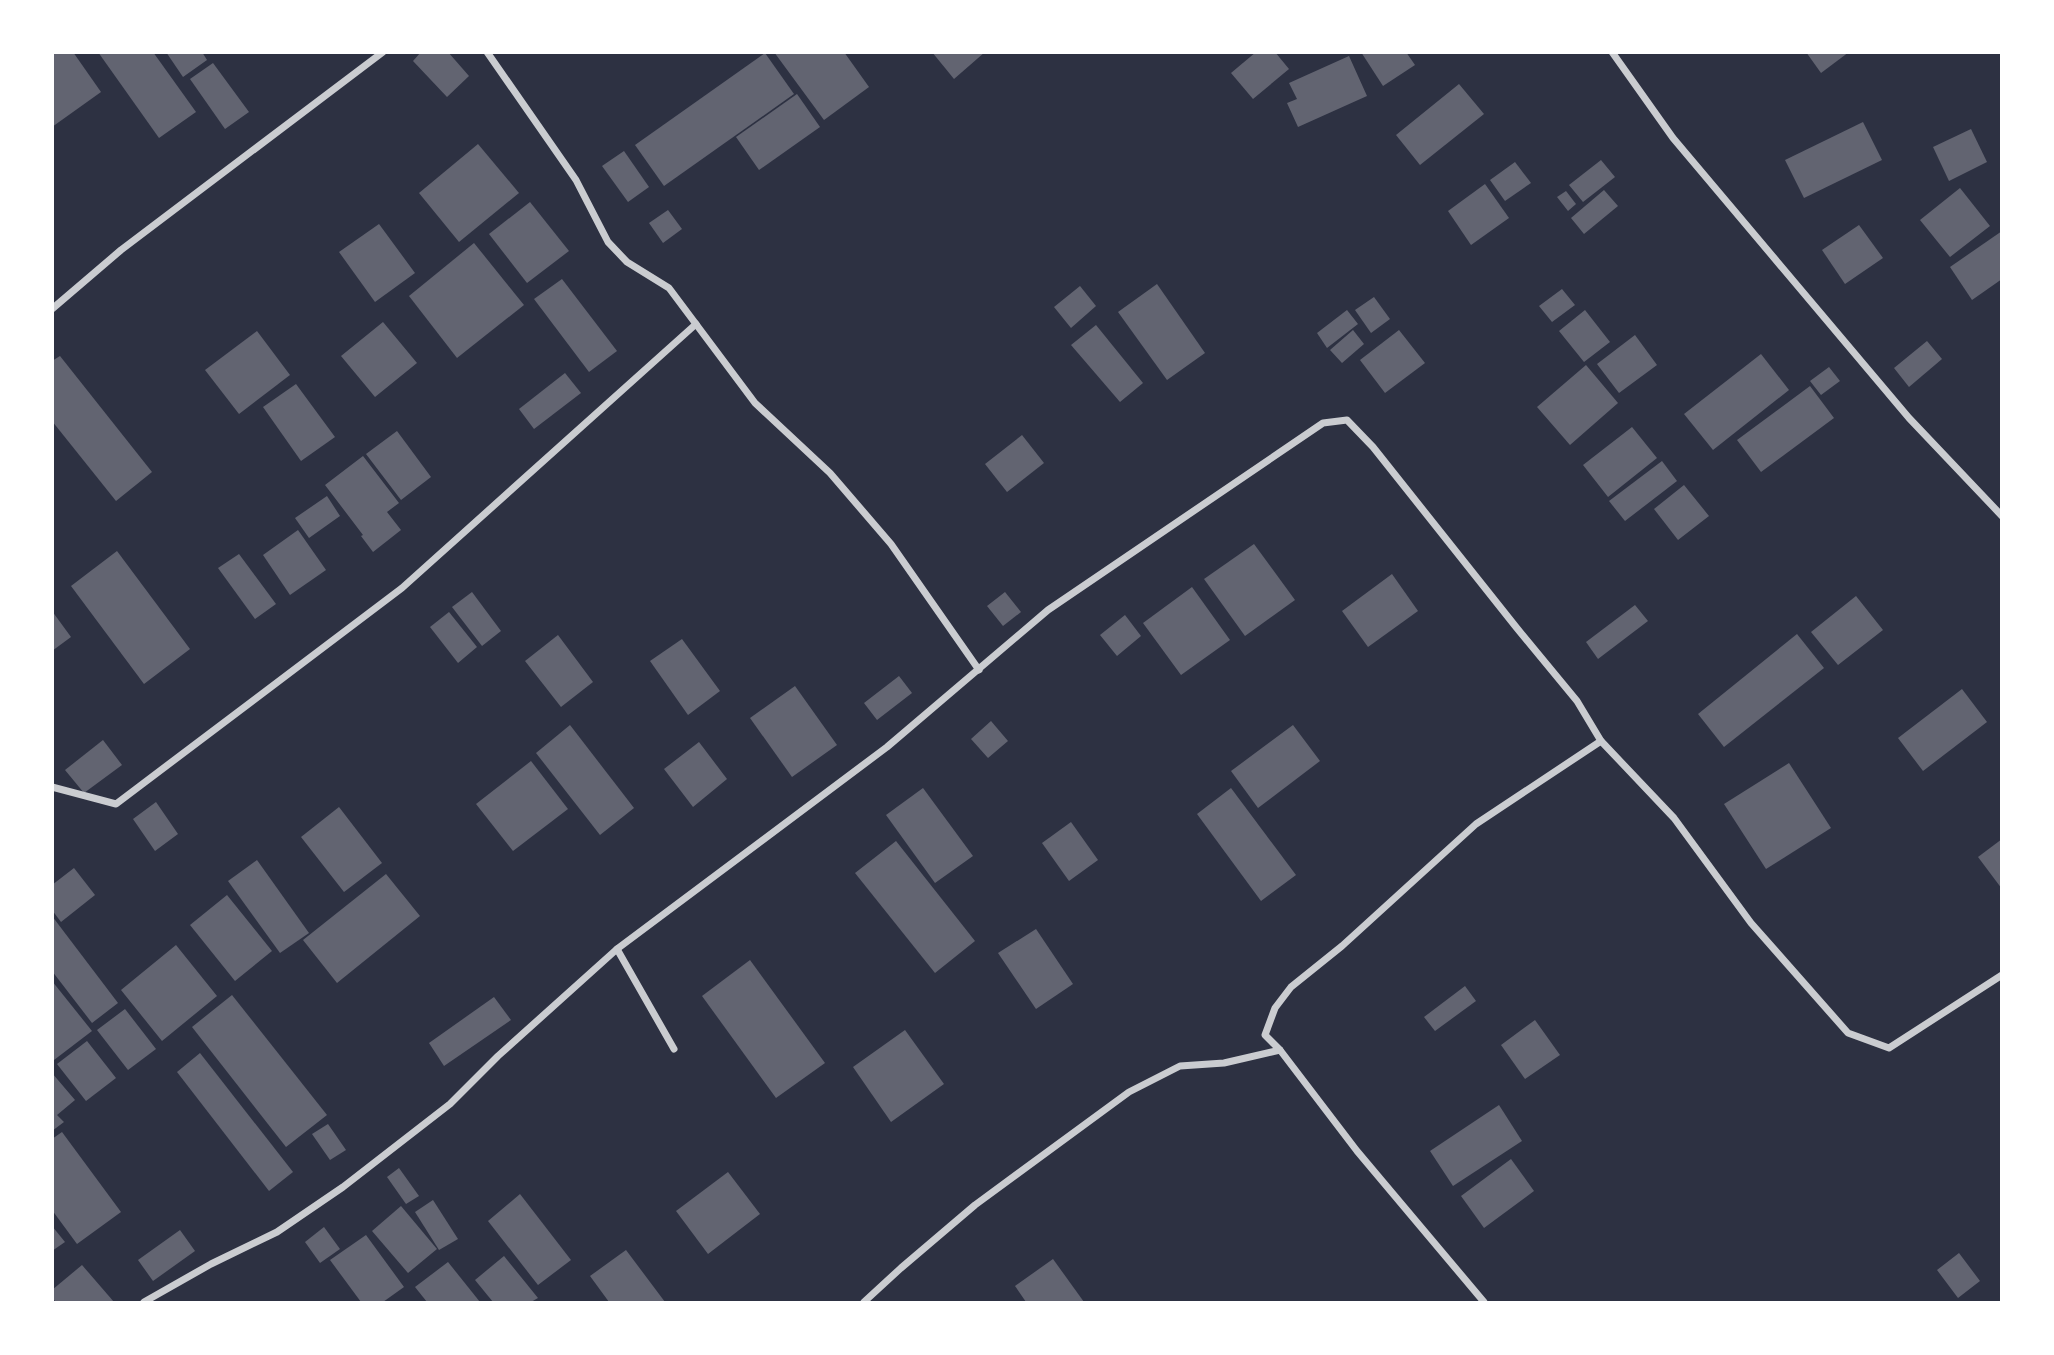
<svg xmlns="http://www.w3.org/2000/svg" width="2054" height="1355" viewBox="0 0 2054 1355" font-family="Poppins,sans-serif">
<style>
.building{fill:#626471}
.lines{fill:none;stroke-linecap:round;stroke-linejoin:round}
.minor{stroke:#caccd0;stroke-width:7}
</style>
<rect width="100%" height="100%" fill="#2d3142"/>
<g class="building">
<path d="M52,52h21l28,40 -49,35z"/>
<path d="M98,52h55l43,60 -37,26z"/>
<path d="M166,52h36l5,8 -24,17z"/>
<path d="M421,52h27l21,24 -22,21 -34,-36z"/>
<path d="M774,52h70l25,35 -45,33z"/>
<path d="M932,52h53l-31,27z"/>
<path d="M1256,52h19l14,17 -36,30 -22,-26z"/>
<path d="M1361,52h45l9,13 -32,21z"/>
<path d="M1806,52h43l-28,21z"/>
<path d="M765,53l29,41 -130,92 -29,-41z"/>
<path d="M1349,56l18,40 -69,31 -11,-24 10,-4 -8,-16z"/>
<path d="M213,63l36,49 -24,17 -35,-50z"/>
<path d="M1459,84l25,30 -64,51 -24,-30z"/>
<path d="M797,94l23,33 -61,43 -23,-33z"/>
<path d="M1863,122l19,38 -78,38 -19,-38z"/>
<path d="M1971,129l16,33 -38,19 -16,-34z"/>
<path d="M478,144l41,49 -60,49 -40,-49z"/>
<path d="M624,151l25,36 -21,15 -26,-36z"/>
<path d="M1601,160l14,17 -32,25 -14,-17z"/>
<path d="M1515,162l16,21 -26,18 -15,-21z"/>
<path d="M1485,184l24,34 -38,27 -23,-34z"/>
<path d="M1960,188l30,38 -40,31 -30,-37z"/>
<path d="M1604,190l14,16 -34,28 -13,-16z"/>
<path d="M1566,191l10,13 -8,7 -11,-14z"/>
<path d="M530,202l39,49 -42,32 -38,-49z"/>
<path d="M668,210l14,19 -19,14 -14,-20z"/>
<path d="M379,224l36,49 -40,29 -36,-50z"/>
<path d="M1859,225l24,33 -38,26 -23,-34z"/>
<path d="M2002,231v48l-30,21 -22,-33z"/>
<path d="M474,243l50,62 -67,53 -48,-62z"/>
<path d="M562,279l55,72 -28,21 -55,-73z"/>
<path d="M1157,284l48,69 -38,27 -49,-68z"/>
<path d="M1080,286l16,20 -25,22 -17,-21z"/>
<path d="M1562,289l13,16 -23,17 -13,-16z"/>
<path d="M1374,297l16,22 -19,14 -16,-23z"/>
<path d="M1347,310l11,14 -31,24 -10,-15z"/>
<path d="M1585,310l25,32 -26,20 -25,-31z"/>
<path d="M383,322l34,41 -42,34 -34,-41z"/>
<path d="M1096,325l47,58 -23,19 -49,-57z"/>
<path d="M1353,330l11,14 -22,19 -12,-13z"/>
<path d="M1399,330l26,33 -40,30 -25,-33z"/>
<path d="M257,331l33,44 -51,39 -34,-44z"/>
<path d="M1635,335l22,30 -38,28 -22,-29z"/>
<path d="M1927,341l15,18 -33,28 -15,-19z"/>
<path d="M1761,354l28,36 -76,60 -29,-36z"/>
<path d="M60,356l92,116 -36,29 -64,-80v-60z"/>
<path d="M1586,365l32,38 -48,42 -33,-38z"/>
<path d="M1829,367l11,14 -19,14 -11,-14z"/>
<path d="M565,373l16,20 -47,36 -15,-20z"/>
<path d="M296,384l39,53 -34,24 -38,-54z"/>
<path d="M1810,386l24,32 -73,54 -24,-32z"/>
<path d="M1632,427l25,31 -49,39 -25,-32z"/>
<path d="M397,431l34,46 -30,23 -35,-46z"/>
<path d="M1022,435l22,28 -37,29 -22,-28z"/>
<path d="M363,456l36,47 -12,9 14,18 -28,22 -12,-16 2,-1 -38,-50z"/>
<path d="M1662,461l15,20 -52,40 -16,-20z"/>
<path d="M1684,485l25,31 -31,24 -24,-31z"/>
<path d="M327,496l13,20 -31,22 -14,-20z"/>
<path d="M298,530l28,40 -36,25 -27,-40z"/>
<path d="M1254,544l41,56 -50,36 -41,-57z"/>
<path d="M117,551l73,98 -46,35 -73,-98z"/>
<path d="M239,554l37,50 -21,15 -37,-51z"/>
<path d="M1392,574l26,37 -50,36 -26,-36z"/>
<path d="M1192,587l38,53 -49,35 -38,-52z"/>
<path d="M472,592l29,39 -19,15 -30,-39z"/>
<path d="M1005,592l16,20 -18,14 -16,-20z"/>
<path d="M1856,596l27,34 -45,35 -27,-33z"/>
<path d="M1635,605l13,16 -50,38 -12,-17z"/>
<path d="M52,611l19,26 -19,14z"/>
<path d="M449,612l28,35 -19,16 -28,-36z"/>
<path d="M1125,615l16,21 -24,20 -17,-21z"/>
<path d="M1797,634l27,34 -100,79 -26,-33z"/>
<path d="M558,635l35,47 -32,25 -36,-46z"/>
<path d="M682,639l38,52 -32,24 -38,-54z"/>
<path d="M899,676l13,17 -35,27 -13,-17z"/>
<path d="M795,686l42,59 -45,32 -42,-59z"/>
<path d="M1962,689l25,33 -64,49 -25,-33z"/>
<path d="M991,721l17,20 -20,17 -17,-19z"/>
<path d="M570,725l64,83 -34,27 -64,-82z"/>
<path d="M1293,725l27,36 -62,47 -27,-37z"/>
<path d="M103,740l19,25 -38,28 -19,-23z"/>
<path d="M699,742l28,37 -34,28 -29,-38z"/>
<path d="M531,761l37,48 -55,42 -37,-47z"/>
<path d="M1789,763l42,65 -65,41 -42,-65z"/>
<path d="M923,788l50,68 -38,27 -49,-68z"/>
<path d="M1231,788l65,87 -35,26 -64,-87z"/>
<path d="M156,802l22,32 -23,17 -22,-32z"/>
<path d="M339,807l43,56 -38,29 -43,-55z"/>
<path d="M1071,822l27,38 -29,21 -27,-38z"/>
<path d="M2002,839v50l-24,-32z"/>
<path d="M896,841l79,100 -40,32 -80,-100z"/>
<path d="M257,860l52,73 -29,20 -52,-72z"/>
<path d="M74,868l21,27 -34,27 -9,-12v-25z"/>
<path d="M386,874l34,42 -83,67 -34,-43z"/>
<path d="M227,895l45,56 -37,30 -45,-56z"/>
<path d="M52,916l66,87 -26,20 -40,-52z"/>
<path d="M1036,929l37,55 -37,25 -38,-56z"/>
<path d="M176,945l41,51 -55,45 -41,-51z"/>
<path d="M750,960l75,103 -49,35 -74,-102z"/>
<path d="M52,981l40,50 -38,29 -2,-2z"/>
<path d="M1465,986l11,15 -41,30 -11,-14z"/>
<path d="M232,995l95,120 -41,32 -94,-120z"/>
<path d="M494,997l17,23 -67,46 -15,-23z"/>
<path d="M125,1009l31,40 -28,21 -31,-40z"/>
<path d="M1535,1020l25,35 -35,24 -24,-34z"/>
<path d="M905,1030l39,54 -53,38 -38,-55z"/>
<path d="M87,1041l29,37 -30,23 -29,-37z"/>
<path d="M200,1053l93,119 -24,19 -92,-119z"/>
<path d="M52,1073l23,27 -18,15 7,7 -12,9z"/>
<path d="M1499,1105l23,36 -69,45 -23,-35z"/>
<path d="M328,1124l18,26 -16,10 -18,-26z"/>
<path d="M62,1132l59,80 -44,32 -25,-34v-71z"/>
<path d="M1511,1159l23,32 -50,37 -23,-32z"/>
<path d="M399,1168l20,28 -13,8 -19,-27z"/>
<path d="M728,1172l32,42 -52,40 -32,-43z"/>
<path d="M520,1194l51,66 -33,25 -50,-64z"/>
<path d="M433,1200l25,39 -19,11 -24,-38z"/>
<path d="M401,1206l36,43 -29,24 -36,-42z"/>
<path d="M52,1226l13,16 -13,9z"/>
<path d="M324,1227l16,22 -20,14 -15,-21z"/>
<path d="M180,1230l15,21 -42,30 -15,-21z"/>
<path d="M366,1235l38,52 -21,15h-22l-31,-42z"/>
<path d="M626,1250l39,52h-56l-19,-26z"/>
<path d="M1959,1253l21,28 -22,17 -21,-28z"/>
<path d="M504,1256l34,42 -7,4h-38l-18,-22z"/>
<path d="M1053,1259l31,43h-58l-11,-16z"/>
<path d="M448,1262l32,40h-53l-12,-15z"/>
<path d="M82,1265l32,37h-58l-4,-4v-8z"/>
</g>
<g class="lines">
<g class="minor">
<path d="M487,52l89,128 32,62 19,20 42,26 86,115 75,70 61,71 88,126"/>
<path d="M1612,52l61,86 236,280 93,98"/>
<path d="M52,309l69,-59 262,-198"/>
<path d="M52,787l64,17 286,-216 294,-264"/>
<path d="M617,949l57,100"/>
<path d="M144,1302l67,-38 66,-32 66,-45 107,-83 48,-48 119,-107 270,-202 161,-137 275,-187 24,-3 26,27 143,180 61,74 24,40 73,77 77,105 97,110 41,15 113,-73"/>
<path d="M864,1302l37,-34 74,-63 154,-113 51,-26 44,-3 56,-13"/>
<path d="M1484,1302l-127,-151 -77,-101 -15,-15 10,-27 16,-21 51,-41 134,-122 125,-83"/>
</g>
</g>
<rect width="2054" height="1355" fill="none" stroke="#ffffff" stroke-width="108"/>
</svg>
